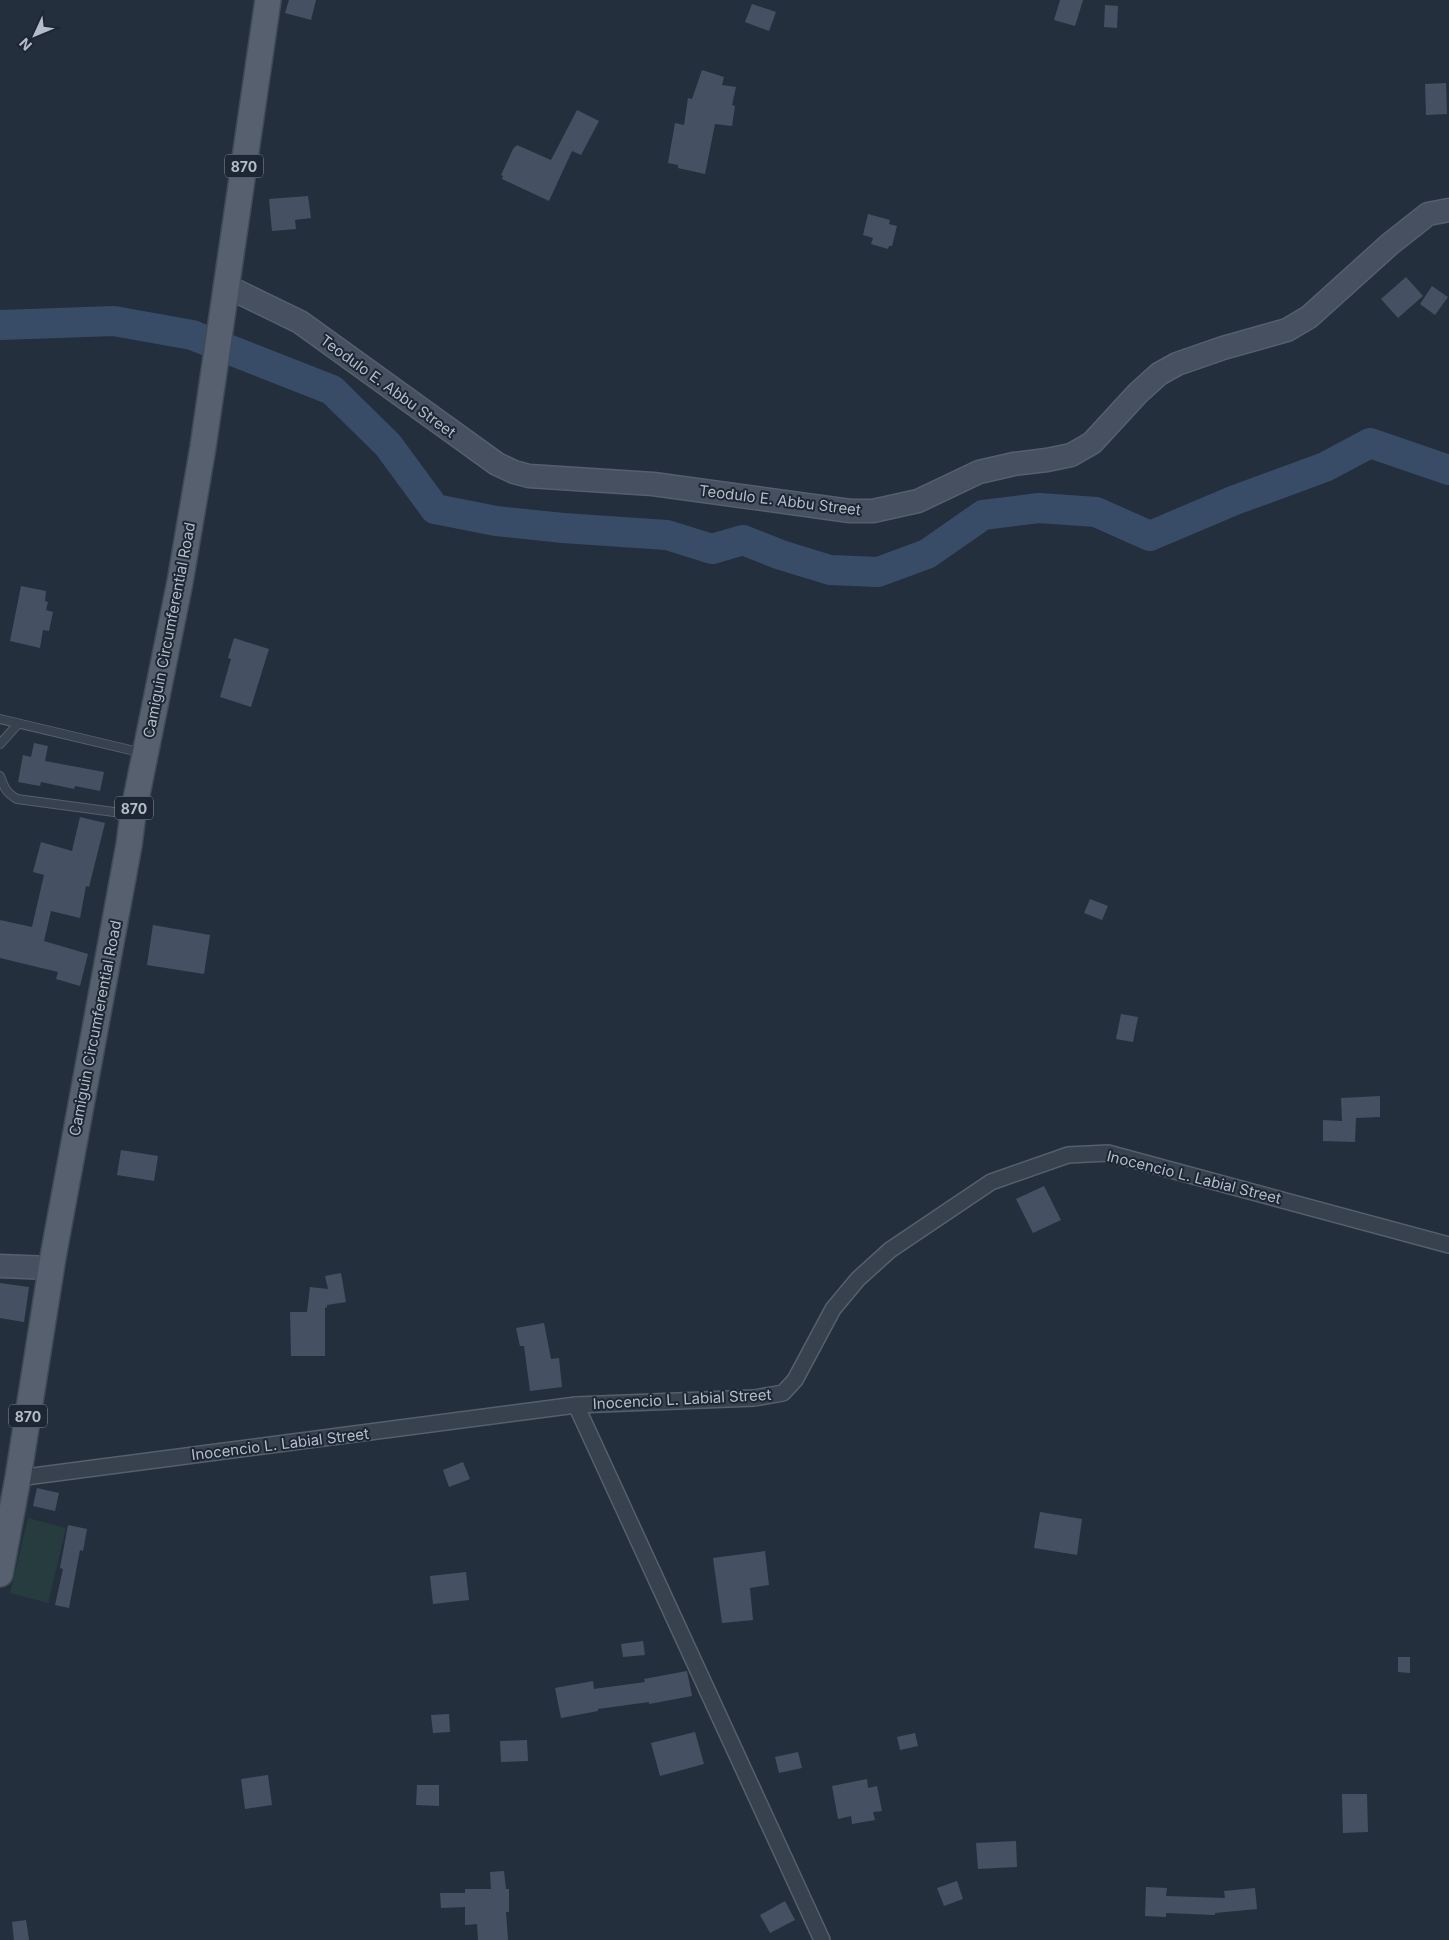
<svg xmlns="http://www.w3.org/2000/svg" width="1449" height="1940" viewBox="0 0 1449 1940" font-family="Inter,sans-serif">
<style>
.garden{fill:#263c3f}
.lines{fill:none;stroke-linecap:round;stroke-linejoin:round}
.river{stroke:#394c67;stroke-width:30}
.building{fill:#455162}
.lane-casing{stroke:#565f6c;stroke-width:10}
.street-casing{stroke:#565f6c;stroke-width:18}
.secondary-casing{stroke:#565f6c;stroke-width:25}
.primary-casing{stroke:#414a57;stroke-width:28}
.lane{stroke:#38414e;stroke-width:8}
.street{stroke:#38414e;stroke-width:15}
.secondary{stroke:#465061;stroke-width:22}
.primary{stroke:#56606e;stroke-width:25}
.labels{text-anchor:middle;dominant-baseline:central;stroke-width:4;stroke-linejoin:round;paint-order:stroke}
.shield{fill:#1d2633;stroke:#878f9c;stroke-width:1}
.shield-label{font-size:14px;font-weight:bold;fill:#b4bcc9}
.street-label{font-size:15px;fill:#b4bcc9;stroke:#1d2633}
</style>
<rect width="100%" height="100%" fill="#242f3e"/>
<path class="garden" d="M28,1518l38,10 -18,75 -38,-10z"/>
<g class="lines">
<path class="river" d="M0,325l114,-4 78,14 140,55 56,55 47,64 61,12 67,7 104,7 45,14 31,-9 38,15 49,15 48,2 49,-18 56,-39 56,-7 57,4 54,24 85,-36 90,-33 45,-24 79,27"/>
</g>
<g class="building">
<path d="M289,0h27l-5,20 -26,-7z"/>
<path d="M1060,0h23l-8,26 -21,-6z"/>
<path d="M752,4l24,8 -7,19 -24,-9z"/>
<path d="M1105,5l13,1 -1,22 -13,-1z"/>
<path d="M702,70l22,7 -2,8 14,2 -4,18 3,1 -3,20 -17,-2 -10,50 -27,-6v-3l-10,-2 7,-40 9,2 4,-27 4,1z"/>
<path d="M1446,83l1,31 -21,1 -1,-31z"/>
<path d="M577,110l22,11 -18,34 -9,-4 -23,50 -47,-22 1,-3 -2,-1 12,-26 4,-4 34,15z"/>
<path d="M308,196l3,22 -16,2 1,9 -24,2 -3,-32z"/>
<path d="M868,214l22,6 -1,4 8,2 -5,20h-3l-1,3 -17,-5 2,-6 -10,-3z"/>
<path d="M1406,277l17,19 -25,22 -17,-19z"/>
<path d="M1432,286l16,11 -13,18 -15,-11z"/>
<path d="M21,586l25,5 -1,10 3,1 -2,8 7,2 -4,19 -6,-1 -3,18 -30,-7z"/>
<path d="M234,638l35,11 -18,58 -31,-10 11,-38 -3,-1z"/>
<path d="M34,743l14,3 -3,15 59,11 -4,19 -25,-5 -1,3 -33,-7 -1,4 -22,-4 5,-27 8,2z"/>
<path d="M80,817l25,6 -16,64 -3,-1 -6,32 -29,-7 -7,30 44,13 -8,32 -24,-7 2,-7 -58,-14v-38l32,7 12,-52 -11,-3 8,-30 31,9z"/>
<path d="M1090,899l18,7 -6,14 -18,-7z"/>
<path d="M153,925l57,10 -6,39 -57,-9z"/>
<path d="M1121,1014l17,3 -5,25 -17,-3z"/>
<path d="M1380,1096v21l-24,1 -1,24 -32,-1v-21l19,1 -1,-23z"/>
<path d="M121,1150l37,6 -4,25 -37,-6z"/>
<path d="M1044,1186l17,34 -28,13 -17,-34z"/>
<path d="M341,1273l5,29 -19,3v3l-2,-1v49h-34l-1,-44h17l3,-25 18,2 -3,-13z"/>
<path d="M0,1283l29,4 -5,35 -24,-4z"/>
<path d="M544,1323l7,36 8,-1 3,29 -32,4 -6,-45h-4l-4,-18z"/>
<path d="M463,1462l7,17 -21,8 -6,-17z"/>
<path d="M37,1488l22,5 -4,18 -22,-5z"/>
<path d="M1040,1512l42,7 -5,36 -43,-7z"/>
<path d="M68,1525l19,4 -4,22 -3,-1 -11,58 -14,-3 8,-36 -3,-1z"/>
<path d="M765,1551l4,34 -19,3 3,32 -31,3 -9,-65z"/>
<path d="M466,1572l3,28 -36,4 -3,-28z"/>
<path d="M643,1641l2,14 -22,2 -2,-13z"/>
<path d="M1398,1657h12v16l-12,-1z"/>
<path d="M687,1671l5,25 -43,8v-2l-51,7v2l-37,7 -6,-30 38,-7 1,8 51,-7 -1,-3z"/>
<path d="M449,1714l1,18 -17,1 -2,-18z"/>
<path d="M695,1732l9,32 -44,12 -9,-33z"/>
<path d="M915,1733l3,13 -18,4 -3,-13z"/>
<path d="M527,1740l1,21 -27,1 -1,-21z"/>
<path d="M798,1752l4,16 -23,5 -4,-16z"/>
<path d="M268,1775l4,30 -27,4 -4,-30z"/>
<path d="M867,1779l1,9 9,-2 5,25 -9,1 2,8 -23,4 -1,-8 -13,3 -6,-33z"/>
<path d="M417,1785h22v21l-23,-1z"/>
<path d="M1342,1794h25l1,38 -25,1z"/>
<path d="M1016,1841l1,26 -39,2 -2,-26z"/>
<path d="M504,1871l2,18h3v23h-3l2,28h-30l-1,-16 -12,1v-18l-24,1 -1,-15h25v-4h26l-1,-17z"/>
<path d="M957,1881l6,18 -19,7 -7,-18z"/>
<path d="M1146,1887l21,1 -1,8 59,2 -1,-7 31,-3 2,21 -42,4v2l-49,-2v4l-21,-1z"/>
<path d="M785,1901l10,19 -25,13 -10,-18z"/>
<path d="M26,1920l3,20h-15l-2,-18z"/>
</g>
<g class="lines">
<defs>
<g id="lane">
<path d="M0,719l143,34"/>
<path d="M0,744l18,-20"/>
<path d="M0,776c4,11 6,17 17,23l112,15"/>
</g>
<g id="street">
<path d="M576,1405l246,535"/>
<path d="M18,1478l558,-73 178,-7 29,-5 12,-13 38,-71 25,-30 32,-29 101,-68 77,-27 40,-2 341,92"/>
</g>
<g id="secondary">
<path d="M226,286l74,36 197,142 17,8 15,4 124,8 197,27h23l45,-10 61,-29 35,-8 33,-4 24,-5 21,-12 46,-50 21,-19 18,-10 46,-16 64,-18 22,-13 81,-73 38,-30 21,-4"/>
<path d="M0,1266l51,2"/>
</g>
<path id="primary" d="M0,1574l18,-96 35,-221 76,-412 4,-31 47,-232 23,-135 65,-447"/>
</defs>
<use href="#lane" class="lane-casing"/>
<use href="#street" class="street-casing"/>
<use href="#secondary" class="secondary-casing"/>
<use href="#primary" class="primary-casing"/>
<use href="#lane" class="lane"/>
<use href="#street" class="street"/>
<use href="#secondary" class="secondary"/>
<use href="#primary" class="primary"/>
</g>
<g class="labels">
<g class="shield">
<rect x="225" y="154.5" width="38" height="23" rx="4"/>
<rect x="115" y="796.5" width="38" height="23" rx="4"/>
<rect x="9" y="1404.5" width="38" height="23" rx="4"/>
</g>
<g class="shield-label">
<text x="244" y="166">870</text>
<text x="134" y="808">870</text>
<text x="28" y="1416">870</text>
</g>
<g class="street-label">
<text transform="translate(388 386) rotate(36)">Teodulo E. Abbu Street</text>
<text transform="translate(780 500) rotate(7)">Teodulo E. Abbu Street</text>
<text transform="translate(169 630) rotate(-79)">Camiguin Circumferential Road</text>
<text transform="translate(95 1028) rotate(-79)">Camiguin Circumferential Road</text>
<text transform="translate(1194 1177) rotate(14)">Inocencio L. Labial Street</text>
<text transform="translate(682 1399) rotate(-3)">Inocencio L. Labial Street</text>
<text transform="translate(280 1444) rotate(-7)">Inocencio L. Labial Street</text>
</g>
</g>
<g transform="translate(35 35) rotate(226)" stroke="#1d2633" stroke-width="4" paint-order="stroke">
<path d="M0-4L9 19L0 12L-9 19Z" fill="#b4bcc9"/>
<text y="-8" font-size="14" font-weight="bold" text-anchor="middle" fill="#b4bcc9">N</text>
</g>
</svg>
